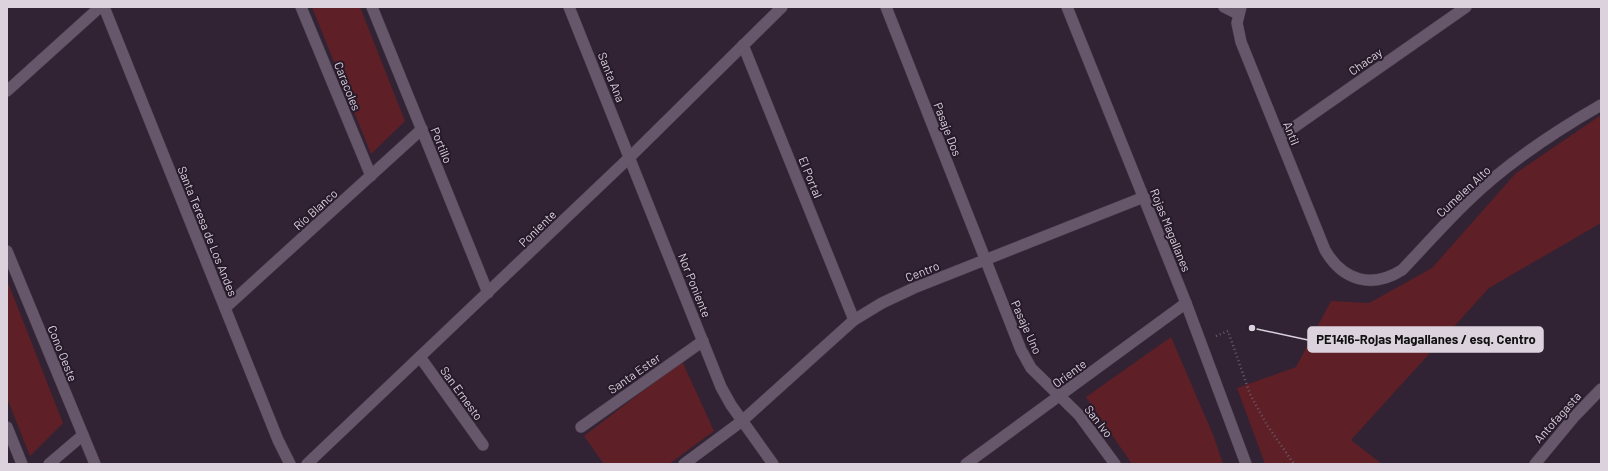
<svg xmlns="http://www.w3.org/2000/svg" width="1608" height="471" viewBox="0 0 1608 471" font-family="Barlow,sans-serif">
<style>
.green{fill:#5e1f27}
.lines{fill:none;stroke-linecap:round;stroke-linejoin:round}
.minor-casing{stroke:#4b3f4e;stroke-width:12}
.tertiary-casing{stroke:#4b3f4e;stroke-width:12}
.path{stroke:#675b6a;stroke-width:2.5;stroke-dasharray:1 3;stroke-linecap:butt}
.minor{stroke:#67576b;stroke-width:11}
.tertiary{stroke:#67576b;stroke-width:11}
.labels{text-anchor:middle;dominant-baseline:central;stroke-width:4;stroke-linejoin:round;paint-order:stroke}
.street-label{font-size:12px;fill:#dbd2dd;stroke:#271a2a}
.leader{fill:none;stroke:#dbd2dd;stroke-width:1.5}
.callout-dot{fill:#dbd2dd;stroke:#271a2a;stroke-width:1.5}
.callout{fill:#dbd2dd;stroke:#dbd2dd;stroke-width:1.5}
.callout-label{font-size:13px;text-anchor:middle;font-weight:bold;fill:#111}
</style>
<rect width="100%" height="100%" fill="#312334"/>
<g class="green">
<path d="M312,7h48l45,114 -34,33z"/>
<path d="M1601,115v108l-112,65 -138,152 31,24h-117l-28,-76 59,-21 35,-66 38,2 63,-35 84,-95z"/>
<path d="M7,280l56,143 -33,33 -23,-58z"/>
<path d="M1171,337l43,100 9,27h-91l-46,-67z"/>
<path d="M682,361l32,70 -45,33h-65l-20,-28z"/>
</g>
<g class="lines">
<defs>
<g id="minor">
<path d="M104,7l174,433 12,24"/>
<path d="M301,7l70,169"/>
<path d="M372,7l116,286"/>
<path d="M569,7l152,380 10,18 42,59"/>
<path d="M886,7l135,343 10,18 48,47 36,49"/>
<path d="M1224,7l14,7"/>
<path d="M1241,7l-4,16 4,19 84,208c18,31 47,39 77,20 22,-23 43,-47 66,-69 39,-38 86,-69 133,-96"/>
<path d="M743,45l111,275"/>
<path d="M7,91l93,-84"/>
<path d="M1280,137l186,-130"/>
<path d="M7,251l88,213"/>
<path d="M225,308l197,-179"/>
<path d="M420,357l63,88"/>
<path d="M7,427l15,37"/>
<path d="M581,427l122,-86"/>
<path d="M49,464l34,-29"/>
<path d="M307,464l323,-307 152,-150"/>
<path d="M684,464l58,-43 112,-101 28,-17 32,-15 230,-91"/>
<path d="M966,464l220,-161"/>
<path d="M1535,464l39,-47 27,-28"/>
</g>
<path id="tertiary" d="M1067,7l119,296 60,161"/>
</defs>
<use href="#minor" class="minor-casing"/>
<use href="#tertiary" class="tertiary-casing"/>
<path class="path" d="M1216,336l12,-5 22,63 17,31 27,39"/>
<use href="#minor" class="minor"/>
<use href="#tertiary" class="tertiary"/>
</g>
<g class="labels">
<g class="street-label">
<text transform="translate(1365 61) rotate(-35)">Chacay</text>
<text transform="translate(612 77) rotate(68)">Santa Ana</text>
<text transform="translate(348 86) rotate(68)">Caracoles</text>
<text transform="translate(948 129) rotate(69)">Pasaje Dos</text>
<text transform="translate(1292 133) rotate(68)">Antil</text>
<text transform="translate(442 145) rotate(68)">Portillo</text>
<text transform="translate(811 177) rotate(68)">El Portal</text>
<text transform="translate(1463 191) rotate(-43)">Cumelen Alto</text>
<text transform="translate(315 209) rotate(-42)">Río Blanco</text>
<text transform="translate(537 228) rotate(-44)">Poniente</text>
<text transform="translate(1171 230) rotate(68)">Rojas Magallanes</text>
<text transform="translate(208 231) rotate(68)">Santa Teresa de Los Andes</text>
<text transform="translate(922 271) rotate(-22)">Centro</text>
<text transform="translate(695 285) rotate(68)">Nor Poniente</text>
<text transform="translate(1027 327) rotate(66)">Pasaje Uno</text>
<text transform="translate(63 353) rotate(68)">Cono Oeste</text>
<text transform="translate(634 373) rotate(-35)">Santa Ester</text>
<text transform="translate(1069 373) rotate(-36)">Oriente</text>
<text transform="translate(462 393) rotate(54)">San Ernesto</text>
<text transform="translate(1557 417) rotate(-48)">Antofagasta</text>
<text transform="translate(1099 421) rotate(52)">San Ivo</text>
</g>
</g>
<path class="leader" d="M1252 328L1308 340"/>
<circle class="callout-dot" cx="1252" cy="328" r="4"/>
<rect class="callout" x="1308" y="327" width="235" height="25" rx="4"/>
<g class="callout-label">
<text x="1426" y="344">PE1416-Rojas Magallanes / esq. Centro</text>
</g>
<rect width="1608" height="471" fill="none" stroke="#dbd2dd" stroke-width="16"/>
</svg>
